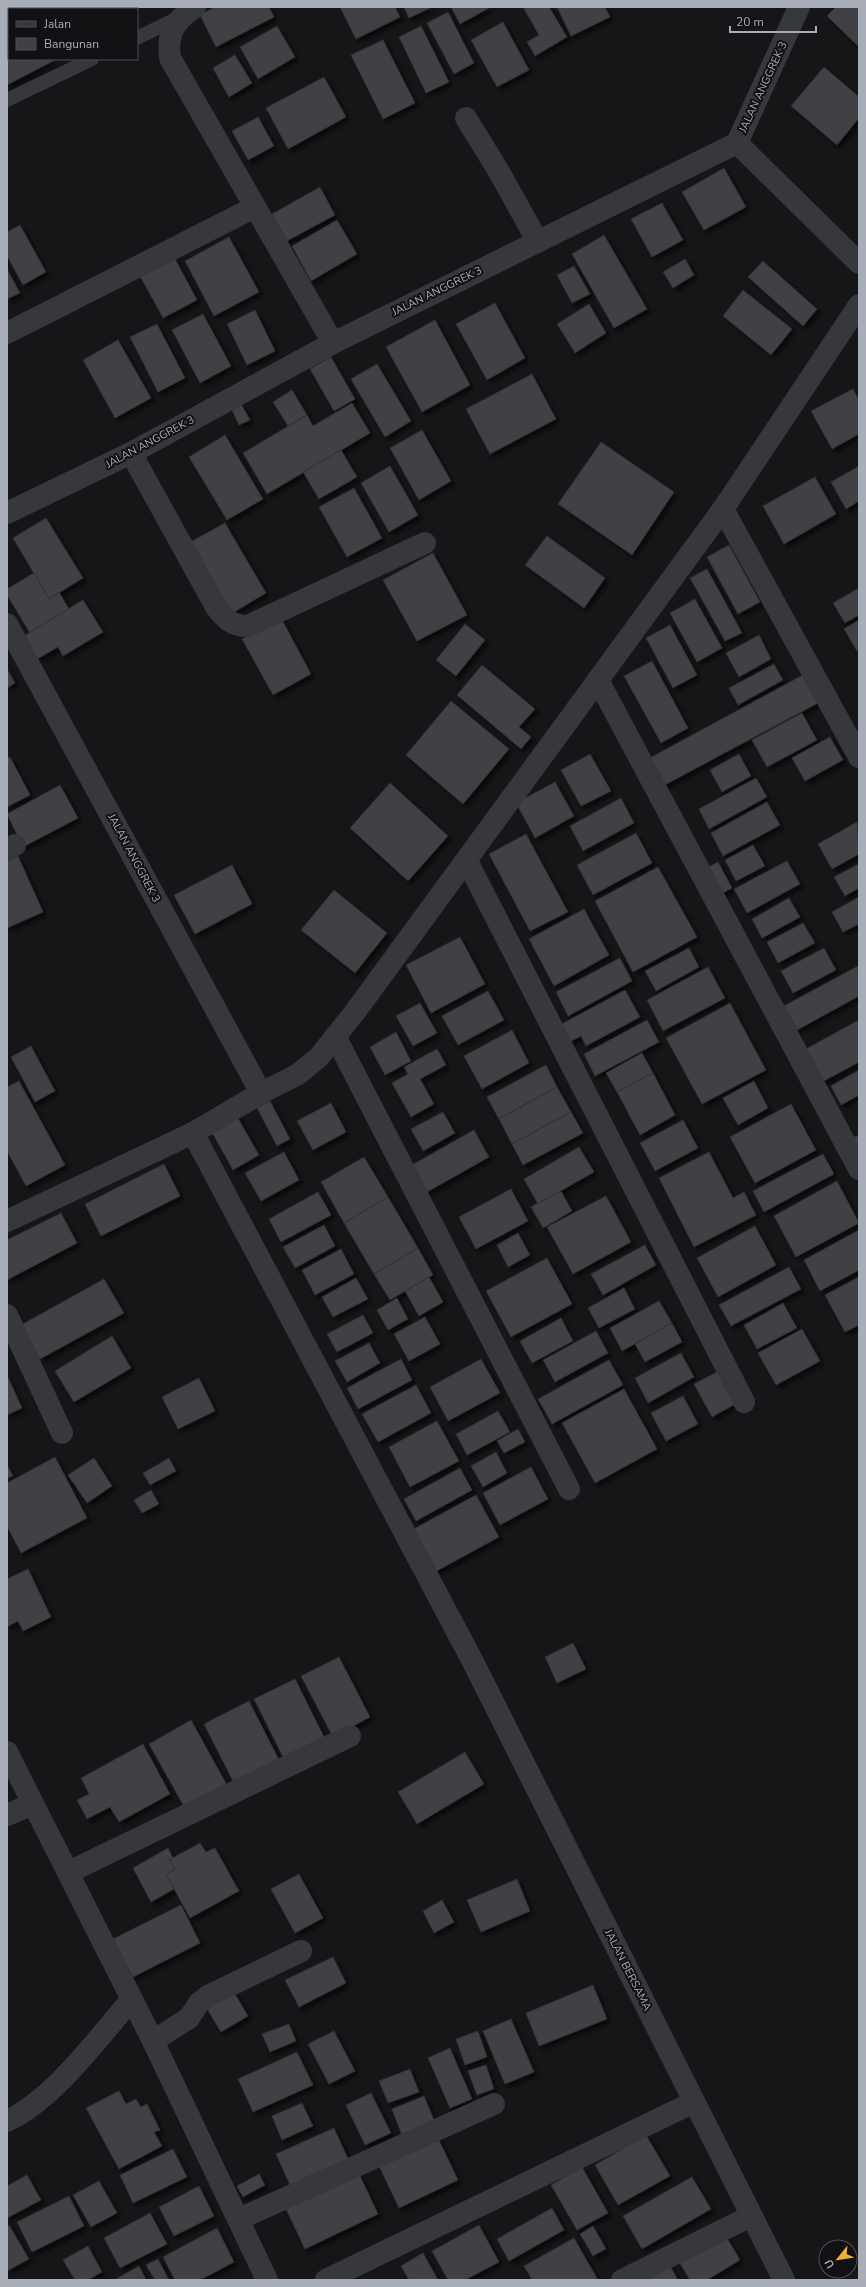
<svg xmlns="http://www.w3.org/2000/svg" width="866" height="2287" viewBox="0 0 866 2287" font-family="'Nunito Sans',sans-serif">
<style>
.building{fill:#404145;stroke:#303034;filter:url(#shadow)}
.lines{fill:none;stroke-linecap:round;stroke-linejoin:round}
.service{stroke:#37383d;stroke-width:14}
.minor{stroke:#37383d;stroke-width:22}
.labels{text-anchor:middle;dominant-baseline:central;stroke-width:4;stroke-linejoin:round;paint-order:stroke}
.street-label{font-size:11px;fill:#a8adb8;stroke:#111113}
</style>
<defs>
<filter id="shadow"><feDropShadow dx="3.5" dy="3.5" stdDeviation="2" flood-color="#0009"/></filter>
</defs>
<rect width="100%" height="100%" fill="#161618"/>
<g class="building">
<path d="M215,7h54l5,10 -58,30 -16,-32z"/>
<path d="M340,7h55l5,10 -44,22z"/>
<path d="M404,7h28l-23,11z"/>
<path d="M451,7h38v1l-29,16z"/>
<path d="M523,7h26l18,30 -32,19 -8,-14 12,-7z"/>
<path d="M557,7h48l5,10 -39,19z"/>
<path d="M836,7h23v40l-32,-31z"/>
<path d="M448,12l26,51 -20,11 -27,-51z"/>
<path d="M503,22l26,48 -32,17 -26,-47z"/>
<path d="M277,26l18,31 -37,22 -18,-32z"/>
<path d="M421,26l28,56 -23,11 -27,-56z"/>
<path d="M9,32v27l46,1 -48,25v-52z"/>
<path d="M383,40l32,63 -32,16 -32,-64z"/>
<path d="M235,55l17,28 -23,14 -16,-29z"/>
<path d="M824,67l35,30v21l-22,27 -46,-39z"/>
<path d="M324,77l22,40 -58,32 -22,-41z"/>
<path d="M258,117l16,29 -26,14 -16,-29z"/>
<path d="M724,168l22,39 -42,23 -22,-38z"/>
<path d="M320,187l15,28 -48,26 -15,-27z"/>
<path d="M662,203l21,37 -31,17 -21,-38z"/>
<path d="M337,220l20,34 -46,27 -19,-35z"/>
<path d="M20,225l26,47 -23,13 -16,-29v-24z"/>
<path d="M604,235l43,74 -33,19 -42,-74z"/>
<path d="M229,237l30,55 -45,24 -29,-55z"/>
<path d="M174,257l23,43 -34,18 -23,-42z"/>
<path d="M685,259l9,16 -21,13 -10,-16z"/>
<path d="M763,261l54,48 -14,17 -55,-49z"/>
<path d="M574,266l16,28 -18,9 -15,-28z"/>
<path d="M7,269l13,24 -13,6z"/>
<path d="M743,290l49,39 -21,26 -48,-39z"/>
<path d="M495,303l30,55 -38,22 -31,-56z"/>
<path d="M589,304l17,29 -31,20 -18,-29z"/>
<path d="M255,310l20,41 -28,14 -20,-41z"/>
<path d="M203,314l28,52 -31,17 -28,-53z"/>
<path d="M435,320l35,65 -48,27 -36,-65z"/>
<path d="M157,324l28,54 -27,14 -28,-55z"/>
<path d="M118,340l33,58 -36,20 -32,-58z"/>
<path d="M331,357l24,42 -21,12 -24,-42z"/>
<path d="M377,364l34,57 -26,16 -34,-58z"/>
<path d="M532,374l24,45 -66,35 -24,-45z"/>
<path d="M853,389l6,11v34l-27,15 -21,-38z"/>
<path d="M292,390l15,25 -19,11 -15,-24z"/>
<path d="M352,403l18,30 -103,61 -24,-41 64,-38 6,11z"/>
<path d="M241,404l9,16 -11,5 -8,-17z"/>
<path d="M422,430l29,51 -32,19 -29,-52z"/>
<path d="M225,435l38,64 -36,21 -38,-63z"/>
<path d="M601,442l73,50 -42,63 -74,-51z"/>
<path d="M341,450l16,27 -38,22 -16,-27z"/>
<path d="M390,466l28,49 -29,17 -28,-49z"/>
<path d="M859,466v35l-13,8 -15,-27z"/>
<path d="M815,477l21,37 -52,30 -21,-38z"/>
<path d="M354,488l28,50 -35,19 -28,-50z"/>
<path d="M46,518l37,60 -34,21 -36,-61z"/>
<path d="M225,523l41,70 -35,21 -42,-71z"/>
<path d="M547,536l58,42 -21,30 -59,-43z"/>
<path d="M729,545l31,57 -22,12 -31,-57z"/>
<path d="M433,553l34,62 -50,26 -34,-61z"/>
<path d="M707,569l35,64 -17,8 -35,-63z"/>
<path d="M34,573l15,26 10,-7 10,17 -39,24 -23,-38v-6z"/>
<path d="M859,588v27l-14,8 -12,-20z"/>
<path d="M695,599l27,49 -25,14 -27,-49z"/>
<path d="M83,600l20,32 -40,24 -5,-9 -21,12 -13,-23z"/>
<path d="M281,618l30,56 -38,21 -31,-56z"/>
<path d="M859,620v30l-2,1 -13,-22z"/>
<path d="M465,624l20,16 -29,36 -20,-16z"/>
<path d="M670,625l27,50 -24,13 -27,-50z"/>
<path d="M759,635l12,24 -32,18 -13,-24z"/>
<path d="M652,661l36,67 -27,15 -37,-67z"/>
<path d="M774,664l9,16 -45,25 -9,-17z"/>
<path d="M482,665l53,44 -16,18 12,10 -10,12 -64,-54z"/>
<path d="M7,669l8,14 -8,5z"/>
<path d="M803,675l15,28 -157,84 -15,-27z"/>
<path d="M451,701l58,48 -46,55 -57,-49z"/>
<path d="M802,713l15,27 -50,27 -15,-27z"/>
<path d="M830,737l13,23 -38,21 -13,-23z"/>
<path d="M590,754l21,37 -30,15 -20,-36z"/>
<path d="M739,754l12,22 -29,16 -12,-22z"/>
<path d="M10,757l20,38 -23,12v-49z"/>
<path d="M756,778l11,19 -58,32 -10,-20z"/>
<path d="M555,782l19,34 -39,22 -19,-35z"/>
<path d="M390,783l58,53 -40,45 -58,-53z"/>
<path d="M60,785l18,33 -55,29 -16,-33z"/>
<path d="M621,798l13,25 -51,28 -13,-25z"/>
<path d="M767,802l13,23 -57,31 -12,-23z"/>
<path d="M857,822l2,32 -27,15 -14,-25z"/>
<path d="M636,833l16,30 -59,32 -16,-30z"/>
<path d="M526,834l42,78 -38,19 -41,-77z"/>
<path d="M753,845l12,21 -29,15 -11,-21z"/>
<path d="M18,856l25,56 -36,16v-67z"/>
<path d="M787,861l13,23 -53,29 -13,-24z"/>
<path d="M718,862l14,26 -13,7 -14,-26z"/>
<path d="M859,864v24l-14,8 -11,-19z"/>
<path d="M232,865l20,39 -57,30 -21,-39z"/>
<path d="M658,867l39,70 -64,35 -38,-71z"/>
<path d="M334,890l53,43 -32,40 -54,-43z"/>
<path d="M859,897v27l-16,8 -11,-20z"/>
<path d="M789,898l11,19 -38,21 -10,-19z"/>
<path d="M584,909l25,46 -55,31 -25,-47z"/>
<path d="M803,923l12,20 -37,20 -11,-21z"/>
<path d="M460,937l25,47 -54,29 -25,-48z"/>
<path d="M689,948l10,19 -43,24 -11,-20z"/>
<path d="M824,948l12,22 -43,23 -12,-22z"/>
<path d="M620,958l12,23 -64,35 -12,-24z"/>
<path d="M858,966l1,30 -62,34 -13,-24z"/>
<path d="M708,967l17,31 -62,33 -16,-31z"/>
<path d="M625,990l15,27 -54,29 -5,-10 -14,7 -9,-17z"/>
<path d="M488,991l16,29 -46,25 -16,-29z"/>
<path d="M420,1003l17,30 -24,13 -17,-30z"/>
<path d="M730,1003l36,67 -64,34 -36,-66z"/>
<path d="M647,1020l12,22 -64,34 -11,-22z"/>
<path d="M859,1020v42l-37,20 -18,-32z"/>
<path d="M512,1030l17,33 -47,26 -18,-33z"/>
<path d="M396,1032l15,29 -26,14 -15,-28z"/>
<path d="M31,1046l24,45 -20,11 -24,-45z"/>
<path d="M437,1049l9,16 -26,14 14,25 -23,13 -19,-34 16,-9 -4,-7z"/>
<path d="M642,1053l11,20 -36,19 -11,-19z"/>
<path d="M546,1065l11,22 -58,32 -12,-22z"/>
<path d="M859,1070v25l-18,10 -10,-19z"/>
<path d="M653,1073l22,42 -35,20 -23,-43z"/>
<path d="M19,1081l46,84 -39,21 -19,-35v-64z"/>
<path d="M754,1081l14,27 -30,17 -15,-27z"/>
<path d="M557,1087l14,25 -59,32 -13,-25z"/>
<path d="M270,1101l20,38 -13,7 -20,-38z"/>
<path d="M331,1103l15,29 -33,18 -16,-29z"/>
<path d="M791,1104l25,46 -61,33 -25,-46z"/>
<path d="M443,1112l12,21 -32,18 -12,-22z"/>
<path d="M571,1112l12,21 -60,32 -11,-21z"/>
<path d="M236,1115l23,40 -26,15 -23,-41z"/>
<path d="M683,1120l15,28 -43,23 -15,-28z"/>
<path d="M474,1130l15,27 -62,35 -15,-27z"/>
<path d="M859,1135v18l-8,-14z"/>
<path d="M579,1147l15,25 -56,32 -14,-25z"/>
<path d="M284,1152l15,28 -38,21 -16,-28z"/>
<path d="M709,1152l24,46 11,-6 12,23 -62,32 -35,-69z"/>
<path d="M823,1154l11,20 -70,38 -11,-21z"/>
<path d="M364,1157l24,40 -44,26 -23,-41z"/>
<path d="M164,1164l16,32 -79,40 -16,-32z"/>
<path d="M837,1181l22,42 -63,34 -22,-41z"/>
<path d="M511,1189l17,32 -52,28 -17,-32z"/>
<path d="M561,1191l11,20 -29,17 -12,-21z"/>
<path d="M318,1192l13,23 -50,27 -12,-23z"/>
<path d="M606,1196l25,46 -58,32 -26,-47z"/>
<path d="M388,1197l30,51 -44,26 -30,-51z"/>
<path d="M61,1213l16,30 -70,37v-40z"/>
<path d="M324,1225l11,21 -40,22 -12,-21z"/>
<path d="M755,1226l21,39 -58,32 -21,-39z"/>
<path d="M859,1230v40l-39,21 -16,-31z"/>
<path d="M518,1233l12,22 -22,12 -11,-22z"/>
<path d="M645,1245l11,20 -53,30 -12,-21z"/>
<path d="M418,1248l15,27 -43,25 -16,-26z"/>
<path d="M341,1249l13,25 -39,21 -13,-25z"/>
<path d="M547,1258l25,46 -61,33 -25,-46z"/>
<path d="M789,1267l12,22 -70,37 -12,-21z"/>
<path d="M429,1277l14,25 -24,14 -14,-25z"/>
<path d="M859,1277v48l-14,7 -20,-37z"/>
<path d="M356,1278l12,21 -35,18 -11,-20z"/>
<path d="M104,1279l20,34 -84,46 -19,-34z"/>
<path d="M624,1288l11,21 -36,19 -11,-20z"/>
<path d="M397,1298l11,21 -20,11 -11,-20z"/>
<path d="M659,1301l13,22 -50,28 -12,-23z"/>
<path d="M783,1303l14,25 -40,21 -13,-24z"/>
<path d="M363,1315l10,18 -36,19 -10,-18z"/>
<path d="M425,1317l15,27 -31,17 -15,-27z"/>
<path d="M561,1318l12,23 -41,22 -12,-22z"/>
<path d="M672,1323l10,19 -37,20 -10,-18z"/>
<path d="M802,1329l18,32 -44,24 -18,-32z"/>
<path d="M596,1331l12,22 -53,29 -12,-22z"/>
<path d="M112,1336l19,32 -57,34 -19,-31z"/>
<path d="M369,1343l11,20 -33,19 -12,-21z"/>
<path d="M681,1353l13,24 -46,26 -13,-25z"/>
<path d="M401,1359l11,21 -54,29 -11,-21z"/>
<path d="M481,1359l19,34 -52,28 -18,-34z"/>
<path d="M609,1360l14,25 -71,39 -14,-25z"/>
<path d="M719,1371l18,32 -25,14 -18,-33z"/>
<path d="M7,1375l15,33 -15,7z"/>
<path d="M199,1378l16,33 -37,18 -16,-32z"/>
<path d="M416,1385l15,28 -53,29 -16,-28z"/>
<path d="M624,1389l33,60 -62,34 -33,-60z"/>
<path d="M683,1396l15,28 -32,17 -15,-28z"/>
<path d="M498,1411l12,21 -43,23 -11,-21z"/>
<path d="M437,1421l22,40 -49,26 -21,-40z"/>
<path d="M518,1429l7,13 -21,11 -7,-12z"/>
<path d="M496,1452l11,21 -24,14 -12,-21z"/>
<path d="M55,1457l32,61 -66,35 -14,-27v-43z"/>
<path d="M94,1458l18,28 -25,17 -19,-28z"/>
<path d="M169,1458l7,13 -26,14 -7,-12z"/>
<path d="M7,1465l6,11 -6,2z"/>
<path d="M531,1467l17,32 -48,26 -17,-32z"/>
<path d="M460,1468l12,22 -56,31 -12,-22z"/>
<path d="M151,1490l8,14 -17,9 -8,-13z"/>
<path d="M476,1495l23,42 -66,36 -23,-42z"/>
<path d="M28,1569l23,48 -28,14 -5,-10 -11,6v-48z"/>
<path d="M573,1643l13,26 -29,14 -12,-26z"/>
<path d="M339,1657l31,60 -37,20 -32,-61z"/>
<path d="M295,1679l31,62 -41,20 -31,-62z"/>
<path d="M249,1701l31,61 -45,23 -31,-61z"/>
<path d="M191,1720l37,67 -42,23 -37,-66z"/>
<path d="M143,1744l27,50 -51,28 -9,-15 -23,12 -10,-19 12,-6 -8,-16z"/>
<path d="M465,1752l19,32 -67,40 -19,-32z"/>
<path d="M200,1843l6,9 9,-4 24,43 -49,27 -24,-44 9,-4 -6,-10z"/>
<path d="M168,1848l5,10 -4,2 6,10 -9,4 8,15 -23,13 -18,-34z"/>
<path d="M299,1874l24,44 -28,15 -24,-44z"/>
<path d="M517,1879l13,32 -49,21 -14,-32z"/>
<path d="M442,1900l12,22 -20,11 -11,-22z"/>
<path d="M181,1905l19,38 -67,34 -20,-38z"/>
<path d="M333,1957l13,26 -47,24 -14,-27z"/>
<path d="M593,1985l14,34 -68,27 -13,-33z"/>
<path d="M233,1991l15,25 -27,16 -15,-25z"/>
<path d="M511,2019l23,53 -29,12 -22,-53z"/>
<path d="M289,2024l7,17 -26,11 -8,-18z"/>
<path d="M334,2031l21,40 -26,13 -21,-40z"/>
<path d="M478,2031l9,26 -22,8 -9,-26z"/>
<path d="M450,2048l22,51 -22,9 -22,-50z"/>
<path d="M297,2052l16,33 -60,27 -15,-33z"/>
<path d="M486,2065l8,24 -17,6 -9,-24z"/>
<path d="M410,2069l9,23 -31,11 -9,-22z"/>
<path d="M119,2091l7,13 10,-5 5,8 6,-3 13,26 -6,2 8,14 -43,23 -33,-61z"/>
<path d="M371,2093l20,40 -26,12 -19,-40z"/>
<path d="M424,2096l12,29 -33,13 -11,-29z"/>
<path d="M302,2103l11,23 -31,14 -10,-24z"/>
<path d="M334,2128l14,31 -58,26 -14,-31z"/>
<path d="M646,2135l24,41 -52,29 -23,-40z"/>
<path d="M437,2136l21,44 -59,28 -21,-44z"/>
<path d="M173,2149l14,28 -54,26 -13,-28z"/>
<path d="M582,2167l26,46 -31,17 -26,-45z"/>
<path d="M259,2174l6,11 -22,12 -6,-11z"/>
<path d="M359,2174l19,40 -73,35 -19,-40z"/>
<path d="M27,2175l14,25 -34,18v-32z"/>
<path d="M692,2177l19,32 -69,40 -19,-33z"/>
<path d="M99,2181l18,32 -26,14 -18,-32z"/>
<path d="M199,2186l15,30 -40,20 -15,-29z"/>
<path d="M69,2196l15,30 -52,26 -15,-30z"/>
<path d="M552,2208l12,22 -55,31 -12,-22z"/>
<path d="M150,2213l17,31 -47,24 -16,-30z"/>
<path d="M9,2225l20,34 -22,12v-45z"/>
<path d="M479,2225l20,37 -34,18h-17l-16,-29z"/>
<path d="M593,2226l13,23 -13,7 -13,-22z"/>
<path d="M217,2228l17,34 -34,18h-25l-12,-23z"/>
<path d="M724,2233l16,27 -33,20h-17l-12,-20z"/>
<path d="M574,2238l24,42h-66l-8,-14z"/>
<path d="M88,2246l14,26 -14,8h-13l-12,-20z"/>
<path d="M423,2253l15,27h-29l-8,-14z"/>
<path d="M158,2259l11,21h-14l-9,-15z"/>
<path d="M667,2261l11,19h-38z"/>
<path d="M139,2266l7,14h-32z"/>
</g>
<g class="lines">
<g class="service">
<path d="M137,38l43,-21"/>
<path d="M7,100l85,-41"/>
</g>
<g class="minor">
<path d="M195,7c-21,14 -28,26 -25,51l163,285"/>
<path d="M466,118l32,52 40,72"/>
<path d="M737,143l122,120"/>
<path d="M7,333l248,-126"/>
<path d="M131,453l85,154c9,12 16,19 32,19l177,-83"/>
<path d="M723,509l136,248"/>
<path d="M7,513l124,-60 202,-110 404,-200 62,-136"/>
<path d="M7,624l254,469"/>
<path d="M599,682l260,487"/>
<path d="M7,849l8,-4"/>
<path d="M467,861l277,541"/>
<path d="M336,1038l233,451"/>
<path d="M193,1133l279,527 312,620"/>
<path d="M7,1221l186,-88 68,-40 36,-18 22,-18 36,-45 368,-503 136,-204"/>
<path d="M7,1315l55,118"/>
<path d="M7,1752l146,289 114,239"/>
<path d="M7,1815l26,-11"/>
<path d="M69,1872l281,-136"/>
<path d="M153,2041l36,-23 10,-15 9,-7 93,-45"/>
<path d="M7,2121c48,-23 90,-82 125,-122"/>
<path d="M239,2219l255,-115"/>
<path d="M326,2280l368,-178"/>
<path d="M622,2280l129,-64"/>
</g>
</g>
<g class="labels">
<g class="street-label">
<text transform="translate(763 87) rotate(-65)">JALAN ANGGREK 3</text>
<text transform="translate(437 291) rotate(-26)">JALAN ANGGREK 3</text>
<text transform="translate(150 442) rotate(-28)">JALAN ANGGREK 3</text>
<text transform="translate(134 858) rotate(62)">JALAN ANGGREK 3</text>
<text transform="translate(628 1970) rotate(63)">JALAN BERSAMA</text>
</g>
</g>
<rect width="866" height="2287" fill="none" stroke="#a8adb8" stroke-width="16"/>
<rect x="8" y="8" width="130" height="52" fill="#111113" stroke="#4d4f55"/>
<rect x="16" y="21" width="20" height="6" fill="#37383d" stroke="#4d4f55"/>
<text x="44" y="28" font-size="12" fill="#a8adb8">Jalan</text>
<rect x="16" y="38" width="20" height="12" fill="#404145" stroke="#4d4f55"/>
<text x="44" y="48" font-size="12" fill="#a8adb8">Bangunan</text>
<g transform="translate(838 2259) rotate(240)"><circle r="19" fill="#111113" stroke="#4d4f55"/>
<path d="M0-3L7 15L0 10L-7 15Z" fill="#f2b134"/>
<text y="-6" font-size="11" font-weight="bold" text-anchor="middle" fill="#a8adb8">U</text>
</g>
<path d="M730 26v6h86v-6" fill="none" stroke="#a8adb8" stroke-width="2"/>
<text x="736" y="26" font-size="12" fill="#a8adb8" stroke="#111113" stroke-width="3" paint-order="stroke">20 m</text>
</svg>
